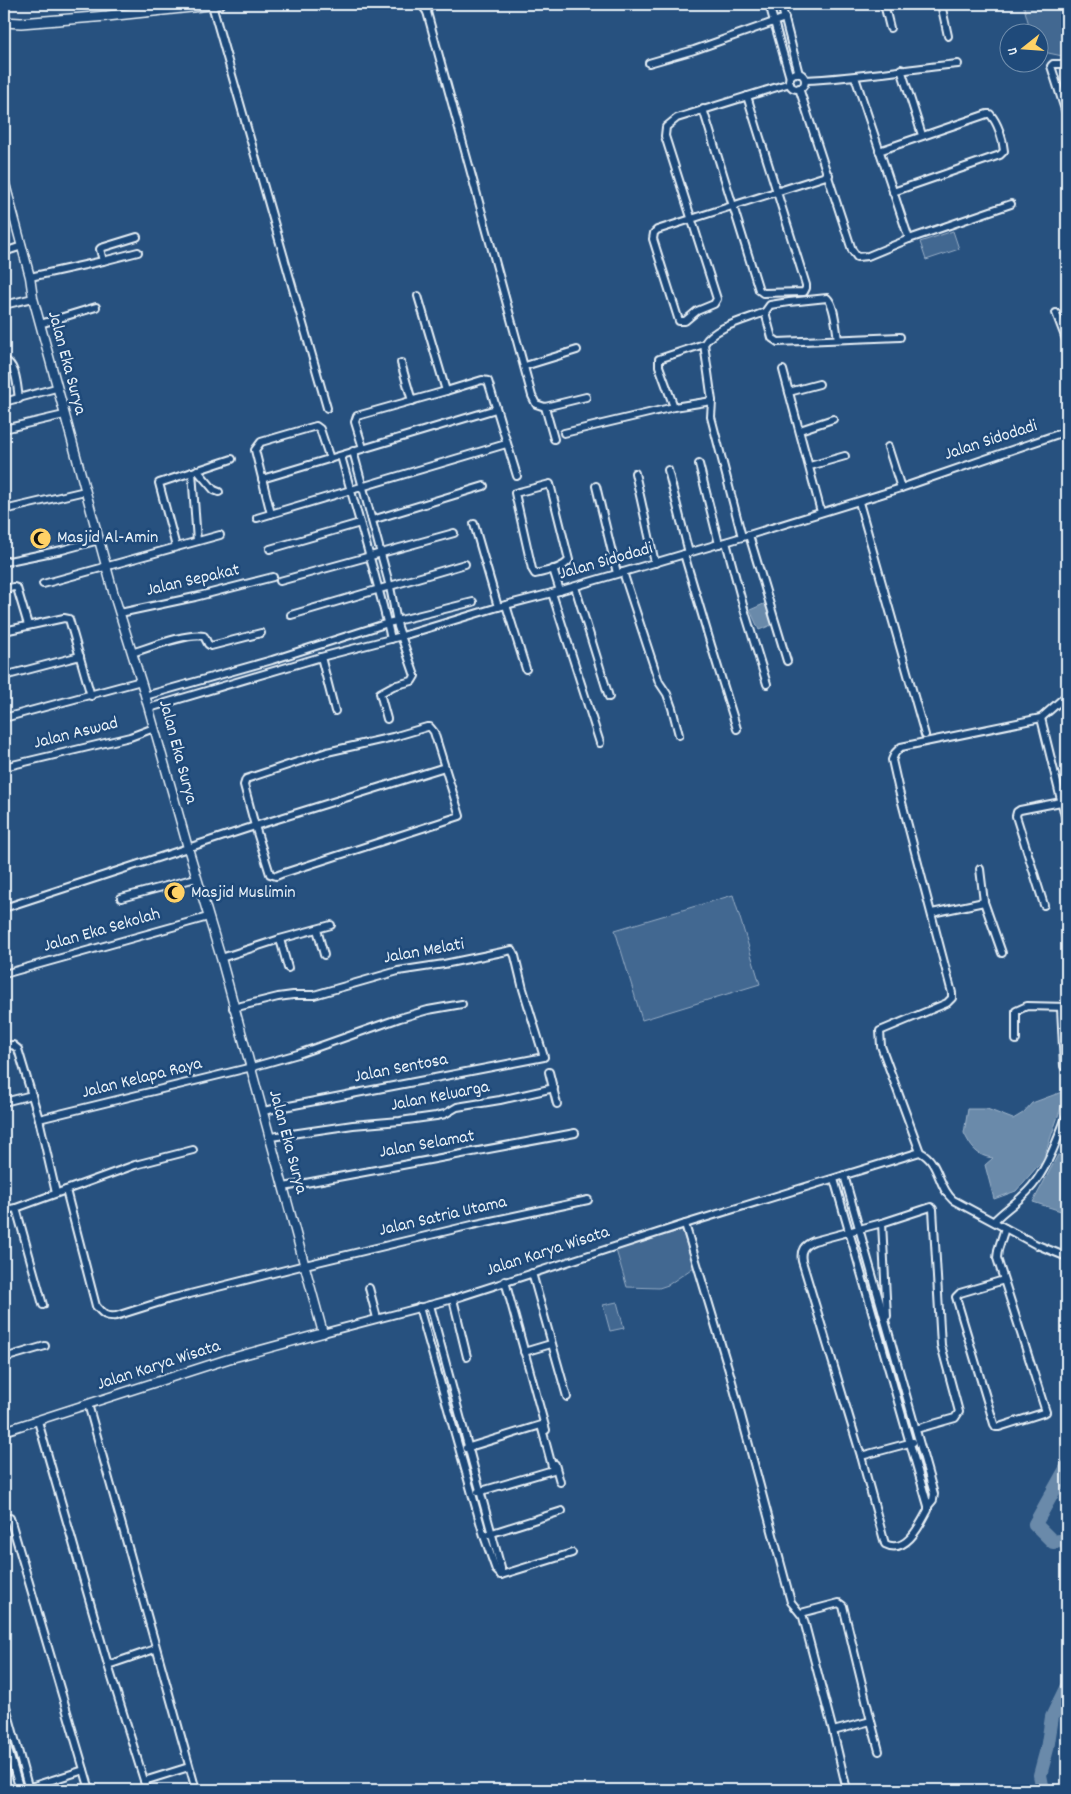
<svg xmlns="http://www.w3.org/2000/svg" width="1071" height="1794" viewBox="0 0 1071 1794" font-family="Dekko,sans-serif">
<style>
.green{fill:#436891;stroke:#96acc4}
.water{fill:#6b8aaa;stroke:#9db3c9}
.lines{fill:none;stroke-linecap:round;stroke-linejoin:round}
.river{stroke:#6b8aaa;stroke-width:14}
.minor-casing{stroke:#e8f1f8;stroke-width:10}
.tertiary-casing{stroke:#e8f1f8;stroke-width:11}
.secondary-casing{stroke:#e8f1f8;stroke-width:12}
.minor{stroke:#1f4a7a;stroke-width:6}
.tertiary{stroke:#1f4a7a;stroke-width:8}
.secondary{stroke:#1f4a7a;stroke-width:9}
.labels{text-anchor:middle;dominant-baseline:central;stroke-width:5;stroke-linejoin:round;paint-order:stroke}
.street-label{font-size:18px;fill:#e8f1f8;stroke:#1f4a7a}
.poi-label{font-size:18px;fill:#e8f1f8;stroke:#1f4a7a;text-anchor:start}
</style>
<rect width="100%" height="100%" fill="#27517f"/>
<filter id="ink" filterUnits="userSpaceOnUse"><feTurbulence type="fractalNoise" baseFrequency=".02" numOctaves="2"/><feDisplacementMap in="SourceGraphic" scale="10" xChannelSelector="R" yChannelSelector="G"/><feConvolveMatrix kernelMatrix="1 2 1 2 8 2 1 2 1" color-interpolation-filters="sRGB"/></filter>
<g filter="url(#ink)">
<g class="green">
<path d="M1023,4h44v53l-28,-6 -1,-19h-7z"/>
<path d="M953,231l6,18 -33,11 -6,-18z"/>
<path d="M733,895l27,89 -118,36 -27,-90z"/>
<path d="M682,1230l12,37 -26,18 -9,3 -32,-1 -11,-37z"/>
<path d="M617,1302l7,26 -14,3 -7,-26z"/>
</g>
<g class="water">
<path d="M766,603l8,21 -15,6 -9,-20z"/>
<path d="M1067,1090l-24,70 -27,31 -22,8 -9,-34 8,-7c-17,-2 -22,-11 -29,-25l4,-24h19l26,10 10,-6 9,-10z"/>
<path d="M1058,1155l9,3v55l-34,-11z"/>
</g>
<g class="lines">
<g class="river">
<path d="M1067,1467l-32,57 18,18 14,-2"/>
<path d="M1043,1790l-3,-15 7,-26 5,-32 15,-31"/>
</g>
<defs>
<g id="minor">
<path d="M421,4l6,8 105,384 4,8 9,3 9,32"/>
<path d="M769,4l21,74"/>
<path d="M781,4l18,70"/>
<path d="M884,4l6,24"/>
<path d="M941,4l7,32"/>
<path d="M212,5l115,403"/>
<path d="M427,12l2,-8"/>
<path d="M649,63l45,-13 91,-32"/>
<path d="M1067,64h-14l-2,2 16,50"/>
<path d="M901,69l21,66"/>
<circle cx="797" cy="81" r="8"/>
<path d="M855,77l54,162"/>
<path d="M805,80c51,-2 101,-11 153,-16"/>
<path d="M790,83l-113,35 -11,9 -1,9 52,163 -3,5 -17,7 -12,10h-6l-26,-82 1,-6 3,-3 172,-55"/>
<path d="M799,88l53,162 5,7 11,-1 41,-17 102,-35"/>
<path d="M703,109l56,181 4,3 41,-1 2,-4v-3l-59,-189"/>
<path d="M879,151l108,-37h3c8,9 13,25 14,37l-4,4 -107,37"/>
<path d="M4,252l18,-6"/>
<path d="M103,261l-3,-12 1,-1 36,-11"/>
<path d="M30,277l73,-16 35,-9"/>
<path d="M418,296l28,95 36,-11 6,1 29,95"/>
<path d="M4,305l29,-7"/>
<path d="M765,312l7,26 6,4 122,-5"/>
<path d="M1056,313l11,29"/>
<path d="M40,324l56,-17"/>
<path d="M704,344l8,57 -1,16 31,120"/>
<path d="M4,360c13,4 13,27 15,39"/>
<path d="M401,363l11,38"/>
<path d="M525,366l52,-16"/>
<path d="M783,370l38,142"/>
<path d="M789,392l30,-8"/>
<path d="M4,402l52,-14"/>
<path d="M545,407l41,-10"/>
<path d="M674,407l-15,-41v-7l45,-15c11,-18 42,-24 61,-32l5,-7 19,-3 38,-4c8,7 9,31 11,41"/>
<path d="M4,429l60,-14"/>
<path d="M800,430l33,-11"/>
<path d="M564,433l110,-26 38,-6"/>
<path d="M888,447l13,41"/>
<path d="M363,448l-8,-26 2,-6 89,-25"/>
<path d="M353,451l37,136 8,40 17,49 -3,5 -19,5 -13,7 7,26"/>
<path d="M341,456c17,61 36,121 50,183"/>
<path d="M699,464l20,80"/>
<path d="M810,466l35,-10"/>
<path d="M197,470l17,20 5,2"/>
<path d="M668,470l21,83"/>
<path d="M192,472l5,69"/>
<path d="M635,473l20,90"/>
<path d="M262,479l234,-70"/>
<path d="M550,484l19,76c-6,9 -23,11 -34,14l-3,-5 -17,-76z"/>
<path d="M596,486l21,87"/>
<path d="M859,502l66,233"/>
<path d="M4,510l81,-19"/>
<path d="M271,514l-16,-64 6,-8 55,-16 4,3 10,30"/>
<path d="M257,518l249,-74"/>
<path d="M372,520l112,-34"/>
<path d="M474,524l24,83"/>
<path d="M749,535l38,126"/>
<path d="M726,542l18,67 23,75"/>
<path d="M176,547l-17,-64 73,-24"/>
<path d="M270,549l90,-26"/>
<path d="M684,554l27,91 26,84"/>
<path d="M4,562l58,-12 37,-10"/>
<path d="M553,569l7,22"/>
<path d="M623,572l36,110 8,12 5,14 7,27"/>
<path d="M280,581l174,-48"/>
<path d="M43,584l177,-49"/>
<path d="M575,587l34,110"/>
<path d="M4,589l10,-2 3,1 11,37"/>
<path d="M552,593l48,150"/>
<path d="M506,605l20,64"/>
<path d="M120,613l75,-16 78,-20"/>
<path d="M291,615l174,-51"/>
<path d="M4,631l60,-13 5,1 22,77"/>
<path d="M132,653c16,-5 56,-21 72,-17l4,8 3,2 50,-13"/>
<path d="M321,657l14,54"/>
<path d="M4,676l76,-20"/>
<path d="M145,696l127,-36 116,-37 85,-21"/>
<path d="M149,708l172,-51 81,-21 96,-29 54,-14 197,-58 152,-47 166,-57"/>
<path d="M4,718l137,-37"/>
<path d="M1041,718l26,106"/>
<path d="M427,727h3l4,5 26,84 -179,58 -5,2 -6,-2 -15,-48 -11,-41 2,-6 81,-27 66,-15z"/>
<path d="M4,767l126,-30 24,-9"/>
<path d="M980,869l4,33 18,51"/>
<path d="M121,898l75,-20"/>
<path d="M1044,905l-28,-89 1,-4 3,-2 41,-8"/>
<path d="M4,908l251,-82 190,-59"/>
<path d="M932,913l52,-11"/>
<path d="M317,929l7,26"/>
<path d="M280,939l8,29"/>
<path d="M221,958l59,-19 51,-14"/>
<path d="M4,974l204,-57"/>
<path d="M233,1008l45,-11 15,-2h21l84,-24 46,-7 68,-14 3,6 8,33 21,68 -281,54"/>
<path d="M1061,1008l3,58"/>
<path d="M1016,1040v-29l11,-5 40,1"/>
<path d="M4,1046l9,-1 5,4 21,70 17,74"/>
<path d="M549,1072l8,32"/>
<path d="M4,1102l28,-7"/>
<path d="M39,1119l213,-52 46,-13 102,-36 28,-8 34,-6"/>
<path d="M271,1137l82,-12 47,-4 36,-5 9,-2 12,-7 43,-7 54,-12"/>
<path d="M920,1152l-39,-106 -1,-15 67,-28 5,-5v-5l-53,-202 -7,-31 3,-7 6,-6 140,-29 26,-23"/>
<path d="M834,1179l94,327 5,-6 1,-6 -90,-319"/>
<path d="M284,1187l291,-54"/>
<path d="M66,1190l30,116c7,8 9,11 20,10l54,-17 135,-34 167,-40 116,-25"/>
<path d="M16,1208l27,97"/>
<path d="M4,1210l12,-2 119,-43 58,-15"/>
<path d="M994,1221c13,-14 31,-23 42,-40 14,-20 22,-44 31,-66"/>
<path d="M882,1223l49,-16 2,2 8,136 18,67 -4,6 -39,11"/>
<path d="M685,1224l45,150 61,228 12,15 30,114 14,59"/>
<path d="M532,1273l35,124"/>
<path d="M1004,1280l-44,13 -4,4 38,127 2,3h3l47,-15 -49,-154 1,-8 7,-22"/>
<path d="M505,1281l41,149"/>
<path d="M369,1288l8,30"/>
<path d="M453,1299l14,58"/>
<path d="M430,1305l71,263v7"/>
<path d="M419,1307l65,229 12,34 5,5"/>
<path d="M887,1316l-5,-93 -68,18c-10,4 -14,9 -12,20l59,195 24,88c21,11 35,-19 43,-34v-4"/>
<path d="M323,1333l130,-34 232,-75 235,-72c20,10 17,34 33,48l82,44 32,13"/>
<path d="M524,1352l27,-8"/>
<path d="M4,1358l41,-12"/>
<path d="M88,1404l108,386"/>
<path d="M38,1421l70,244 39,125"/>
<path d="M466,1448l75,-23 12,45 -75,22"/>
<path d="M861,1456l52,-14"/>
<path d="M555,1464l5,18"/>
<path d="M4,1520l6,-2 80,272"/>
<path d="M489,1534l73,-23"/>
<path d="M501,1575l71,-22"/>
<path d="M801,1613l38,-10 4,3 28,115 8,30"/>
<path d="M108,1665l47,-16"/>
<path d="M4,1699l25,91"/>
<path d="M833,1731l38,-10"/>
<path d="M4,1736l16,54"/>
<path d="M144,1781l45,-14"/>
<path d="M21,1790l63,-20"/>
</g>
<path id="tertiary" d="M4,180l26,97 3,21 81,297 29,93 45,160 33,110 102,375 -95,26 -224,72"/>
<path id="secondary" d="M4,22l17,1 86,-7 113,-12"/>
</defs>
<use href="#minor" class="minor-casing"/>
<use href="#tertiary" class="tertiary-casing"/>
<use href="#secondary" class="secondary-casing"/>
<use href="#minor" class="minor"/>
<use href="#tertiary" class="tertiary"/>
<use href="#secondary" class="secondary"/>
</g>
</g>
<defs>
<symbol id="mosque-disc" viewBox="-11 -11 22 22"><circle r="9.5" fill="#ffd166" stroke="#1f4a7a"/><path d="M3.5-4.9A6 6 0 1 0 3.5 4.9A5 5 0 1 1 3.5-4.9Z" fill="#111"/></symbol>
</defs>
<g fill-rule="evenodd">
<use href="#mosque-disc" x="28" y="526" width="25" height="25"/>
<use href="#mosque-disc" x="162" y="880" width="25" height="25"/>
</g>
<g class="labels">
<g class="street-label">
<text transform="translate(66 363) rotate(75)">Jalan Eka Surya</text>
<text transform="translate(991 441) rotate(-18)">Jalan Sidodadi</text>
<text transform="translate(606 562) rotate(-16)">Jalan Sidodadi</text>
<text transform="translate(193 581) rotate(-13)">Jalan Sepakat</text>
<text transform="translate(76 734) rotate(-14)">Jalan Aswad</text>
<text transform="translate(177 752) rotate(75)">Jalan Eka Surya</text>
<text transform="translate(102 931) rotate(-16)">Jalan Eka Sekolah</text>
<text transform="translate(424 952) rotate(-10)">Jalan Melati</text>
<text transform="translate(401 1069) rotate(-11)">Jalan Sentosa</text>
<text transform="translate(142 1079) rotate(-14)">Jalan Kelapa Raya</text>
<text transform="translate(440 1097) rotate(-11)">Jalan Keluarga</text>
<text transform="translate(287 1142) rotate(75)">Jalan Eka Surya</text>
<text transform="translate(427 1145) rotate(-10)">Jalan Selamat</text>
<text transform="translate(443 1217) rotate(-13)">Jalan Satria Utama</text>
<text transform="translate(548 1252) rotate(-18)">Jalan Karya Wisata</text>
<text transform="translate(159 1366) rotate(-18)">Jalan Karya Wisata</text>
</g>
<g class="poi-label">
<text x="57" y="538">Masjid Al-Amin</text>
<text x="191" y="893">Masjid Muslimin</text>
</g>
</g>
<rect width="1071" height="1794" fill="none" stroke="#1f4a7a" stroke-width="20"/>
<rect x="10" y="10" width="1051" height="1774" fill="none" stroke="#e8f1f8" stroke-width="2" filter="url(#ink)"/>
<g transform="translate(1024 48) rotate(253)"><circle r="24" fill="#1f4a7a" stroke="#6f8dac"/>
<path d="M0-4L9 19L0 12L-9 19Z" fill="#ffd166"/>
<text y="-8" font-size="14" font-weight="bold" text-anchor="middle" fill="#e8f1f8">U</text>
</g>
</svg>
